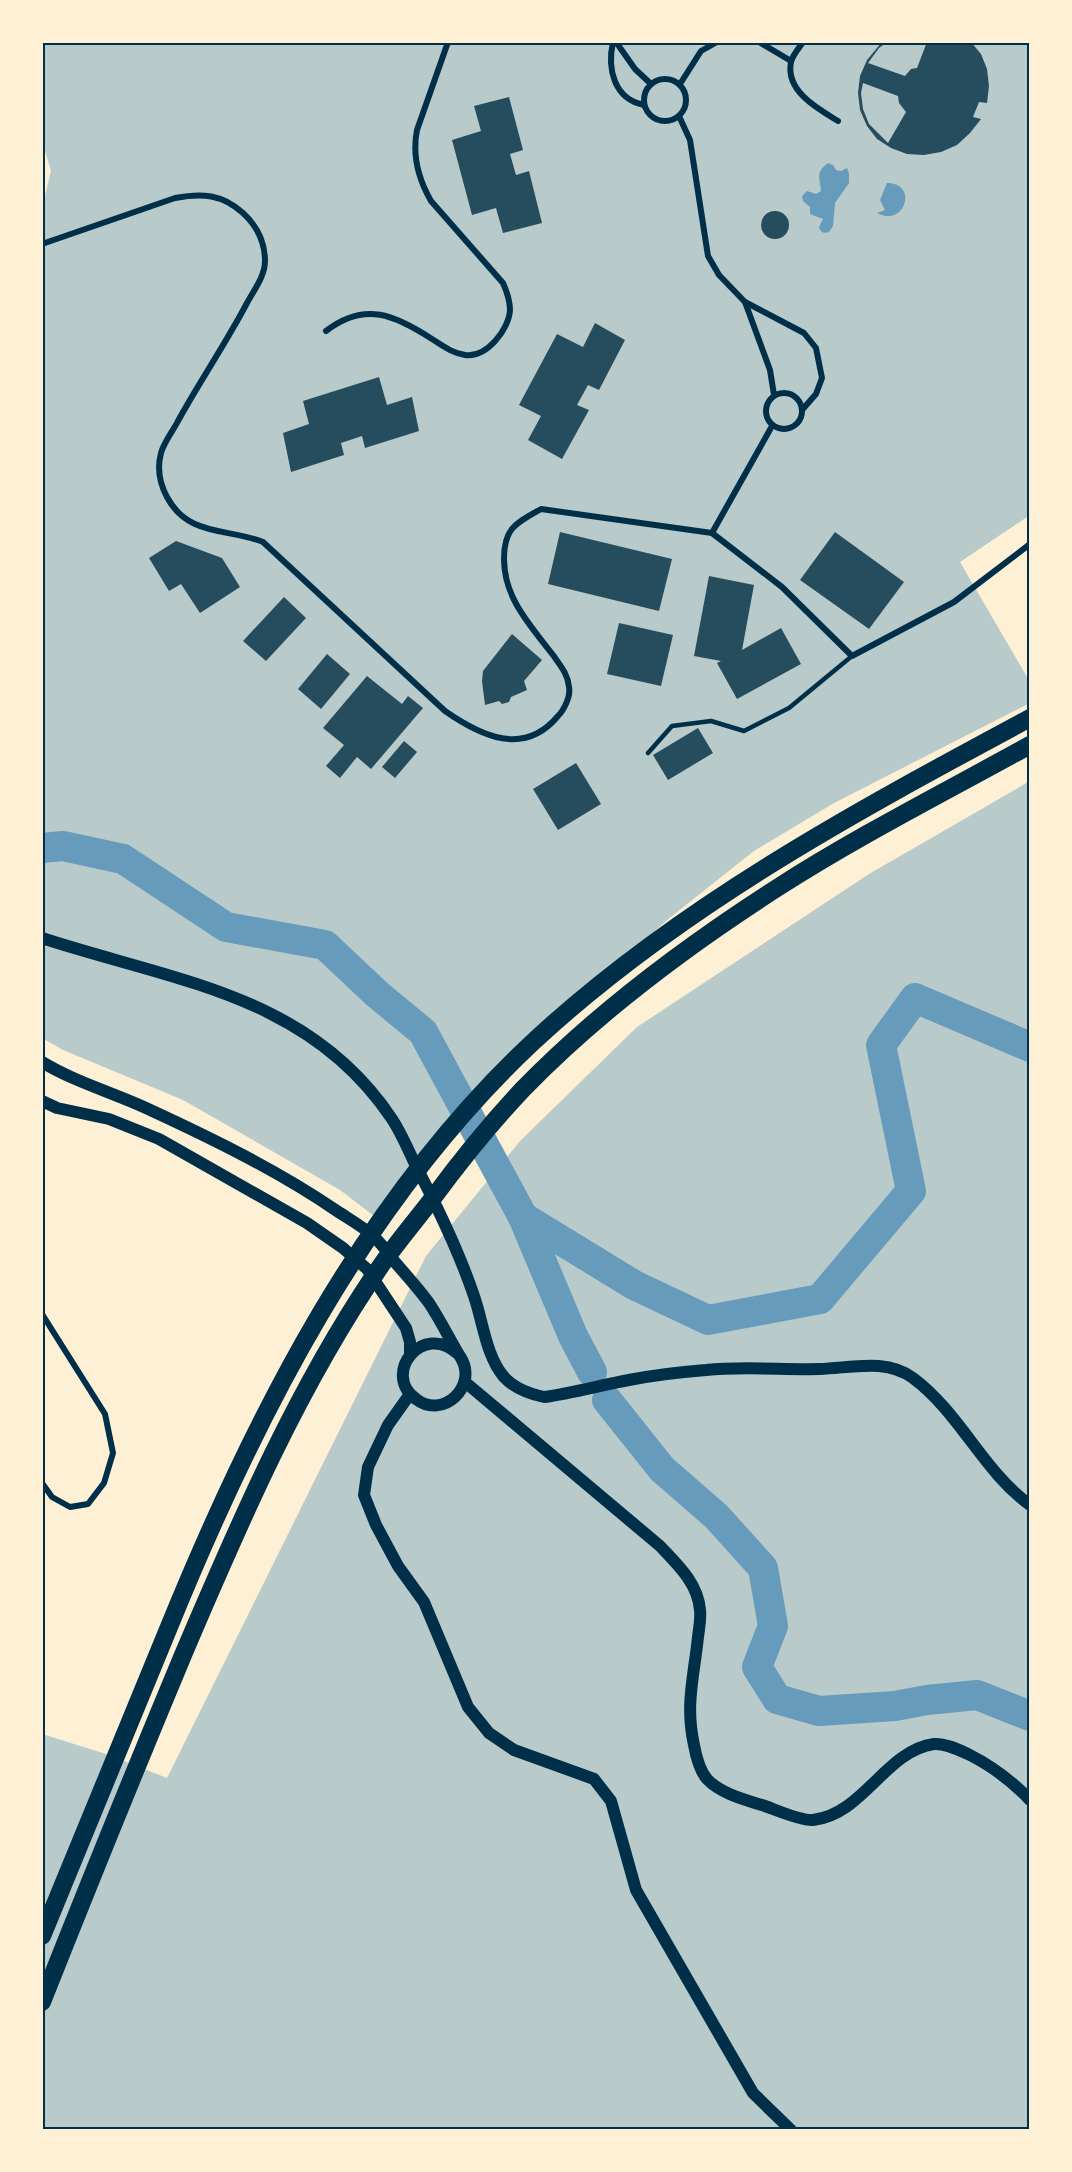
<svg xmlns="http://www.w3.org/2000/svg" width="1072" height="2172" viewBox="0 0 1072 2172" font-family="Quicksand,sans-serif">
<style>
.green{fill:#b9caca}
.water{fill:#669bbc}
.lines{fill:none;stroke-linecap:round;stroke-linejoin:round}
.river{stroke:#669bbc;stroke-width:30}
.building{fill:#264d5e;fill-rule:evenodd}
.service{stroke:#003049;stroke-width:4.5}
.minor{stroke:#003049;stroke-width:6}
.secondary{stroke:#003049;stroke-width:12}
.motorway{stroke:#003049;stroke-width:18}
.neatline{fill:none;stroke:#003049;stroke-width:2}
</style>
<rect width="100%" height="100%" fill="#fdf0d5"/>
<g class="green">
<path d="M42,42h988v473l-70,47 70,120v21l-196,100 -80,48 -87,69 -60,55 -233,241 -34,-26 -157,-90 -120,-50 -21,-12v-830l9,-37 -9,-30z"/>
<path d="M1030,781v1349h-988v-396l64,20 61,24 259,-522 94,-115 117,-114 232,-153z"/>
</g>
<g class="water">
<path d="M828,163l5,2 3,5 5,1 6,-3 2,5v10l-14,20 -2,23 -4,6c-5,2 -9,0 -10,-5l4,-8 -13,-5v-7l-7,-6 -1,-5 5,-5 9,3 5,-3c-1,-14 -6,-18 7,-28z"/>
<path d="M887,183c32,0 18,45 -10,30l8,-3 -5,-10z"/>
</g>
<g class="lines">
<g class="river">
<path d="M42,848l21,-2 60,13 103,68 99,18 52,49 46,38 100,185 50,119 19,36"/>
<path d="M523,1217l111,68 74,35 112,-21 91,-108 -30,-146 34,-47 115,49"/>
<path d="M607,1400l55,69 54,47 47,52 10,58 -16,41 20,32 42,12 76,-5 32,-6 50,-5 53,21"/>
</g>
</g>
<g class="building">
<path d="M882,42h5l-8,6 -11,15 37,13 6,-7 6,-1 10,-26h44l10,12 6,15 2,17 -2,17 -8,-1 -6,15 8,2 -11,14 -13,12 -16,7 -17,3 -17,-1 -16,-6 -14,-9 -10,-13 -7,-16 -2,-17 2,-17 7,-16zM863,83l35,13 1,7 7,9 -18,31 -19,-19 -6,-15 -2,-16z"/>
<path d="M509,97l14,53 -13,4 6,21 13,-4 13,52 -39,10 -7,-25 -24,7 -20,-75 29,-9 -7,-25z"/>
<circle cx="775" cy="225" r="14"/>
<path d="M595,323l30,17 -26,50 -11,-5 -11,20 12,5 -27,49 -34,-19 13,-24 -22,-11 38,-71 26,13z"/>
<path d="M379,377l8,28 25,-8 7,34 -54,17 -3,-12 -21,7 3,12 -53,17 -8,-39 26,-9 -6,-23z"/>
<path d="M560,532l112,27 -13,52 -111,-27z"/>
<path d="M835,532l69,50 -35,47 -69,-49z"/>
<path d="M176,541l46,17 18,29 -40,26 -19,-29 -12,7 -20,-33z"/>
<path d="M709,576l45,9 -12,65 39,-22 20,36 -64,35 -20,-36 4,-2 -27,-5z"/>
<path d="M284,597l22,21 -40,43 -23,-20z"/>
<path d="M619,623l54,12 -12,51 -54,-12z"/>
<path d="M512,634l30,26 -18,21 3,9 -16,7 -2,5 -7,2 -3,-3 -14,4 -3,-24 1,-10z"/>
<path d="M327,654l23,20 -29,35 -23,-20z"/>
<path d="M367,676l35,28 6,-8 15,12 -52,61 -14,-12 -17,21 -14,-12 18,-21 -21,-17z"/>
<path d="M698,728l15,25 -45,27 -15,-25z"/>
<path d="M404,741l13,11 -22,26 -13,-11z"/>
<path d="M576,763l25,41 -43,26 -25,-41z"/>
</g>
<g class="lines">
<path class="service" d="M648,753l24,-27 39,-5 33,10 45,-23 63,-52"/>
<g class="minor">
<path d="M613,42c-6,27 1,57 31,63"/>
<path d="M616,42l19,27 16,15"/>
<path d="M759,42l32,19"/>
<path d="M803,42c-4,6 -11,14 -12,20 -6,29 27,47 47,59"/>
<circle cx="665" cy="100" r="21"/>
<path d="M680,84l21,-33 16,-9"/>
<path d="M679,116l11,24 18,116 11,19 26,27 59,31 12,15 6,30 -6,16 -14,16"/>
<path d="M42,244l133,-46c27,-5 47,-4 68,15 14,13 22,29 22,48 0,15 -11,29 -18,42 -21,40 -47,78 -69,118 -5,10 -14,21 -17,32 -4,15 -1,31 6,44 21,40 61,31 96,45l182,169c36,25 79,46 113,5 6,-6 13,-20 11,-29 -1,-13 -9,-22 -16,-32 -23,-30 -49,-57 -49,-96 0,-31 12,-36 37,-50l171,24 70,54 70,69 102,-54 76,-58"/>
<path d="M745,302l25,68 4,25"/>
<path d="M326,331c39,-30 69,-16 106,8 11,7 20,14 33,16 22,3 44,-26 45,-45 0,-10 -3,-18 -7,-27l-72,-82c-12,-21 -19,-46 -14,-71l31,-88"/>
<circle cx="784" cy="411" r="18"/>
<path d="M712,533l60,-107"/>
<path d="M42,1314l63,100 8,39 -9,30 -16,21 -18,3 -18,-10 -10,-14"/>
</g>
<g class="secondary">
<path d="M42,938c131,43 267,56 350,181 10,15 17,33 25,49 22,42 42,84 57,128 9,26 12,60 30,81 10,11 26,17 40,20 29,-4 57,-12 85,-17 25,-5 52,-8 77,-10 37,-4 77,0 114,-1 31,-1 66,-11 93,9 47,35 70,93 117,127"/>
<path d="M42,1062c33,20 69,30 104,46 65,30 131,62 191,103 12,8 27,16 37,26 8,7 14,16 20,24 12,14 25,28 35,42 12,18 21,37 32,55 17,28 -18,62 -45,41 -35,-25 7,-78 42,-45"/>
<path d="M42,1101l15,7 52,11 50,20 148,84 36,25 24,21 39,59 4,14v12"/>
<path d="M465,1382l195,164c17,18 38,37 40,64 1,8 -1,19 -2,27 -4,39 -13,68 -4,108 2,11 6,26 13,34 14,15 39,21 58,27 11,4 36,15 48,14 51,-6 72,-69 121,-76 11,-1 25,6 34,10 24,12 44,27 62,46"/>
<path d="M410,1394l-22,31 -20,42 -4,28 12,30 22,41 26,36 44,105 21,26 25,17 80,29 17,22 25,89 117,203 38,37"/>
</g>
<g class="motorway">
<path d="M42,1936c43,-103 85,-206 127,-309 86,-211 195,-427 364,-585 145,-135 322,-230 497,-324"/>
<path d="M42,2002c46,-116 93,-232 141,-347 57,-134 116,-271 199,-391 16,-23 34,-44 51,-66 28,-38 58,-75 90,-109 74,-76 165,-144 254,-201 81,-52 168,-96 253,-143"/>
</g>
</g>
<rect width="1072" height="2172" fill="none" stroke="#fdf0d5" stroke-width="87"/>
<rect x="44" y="44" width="984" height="2084" class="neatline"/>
</svg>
